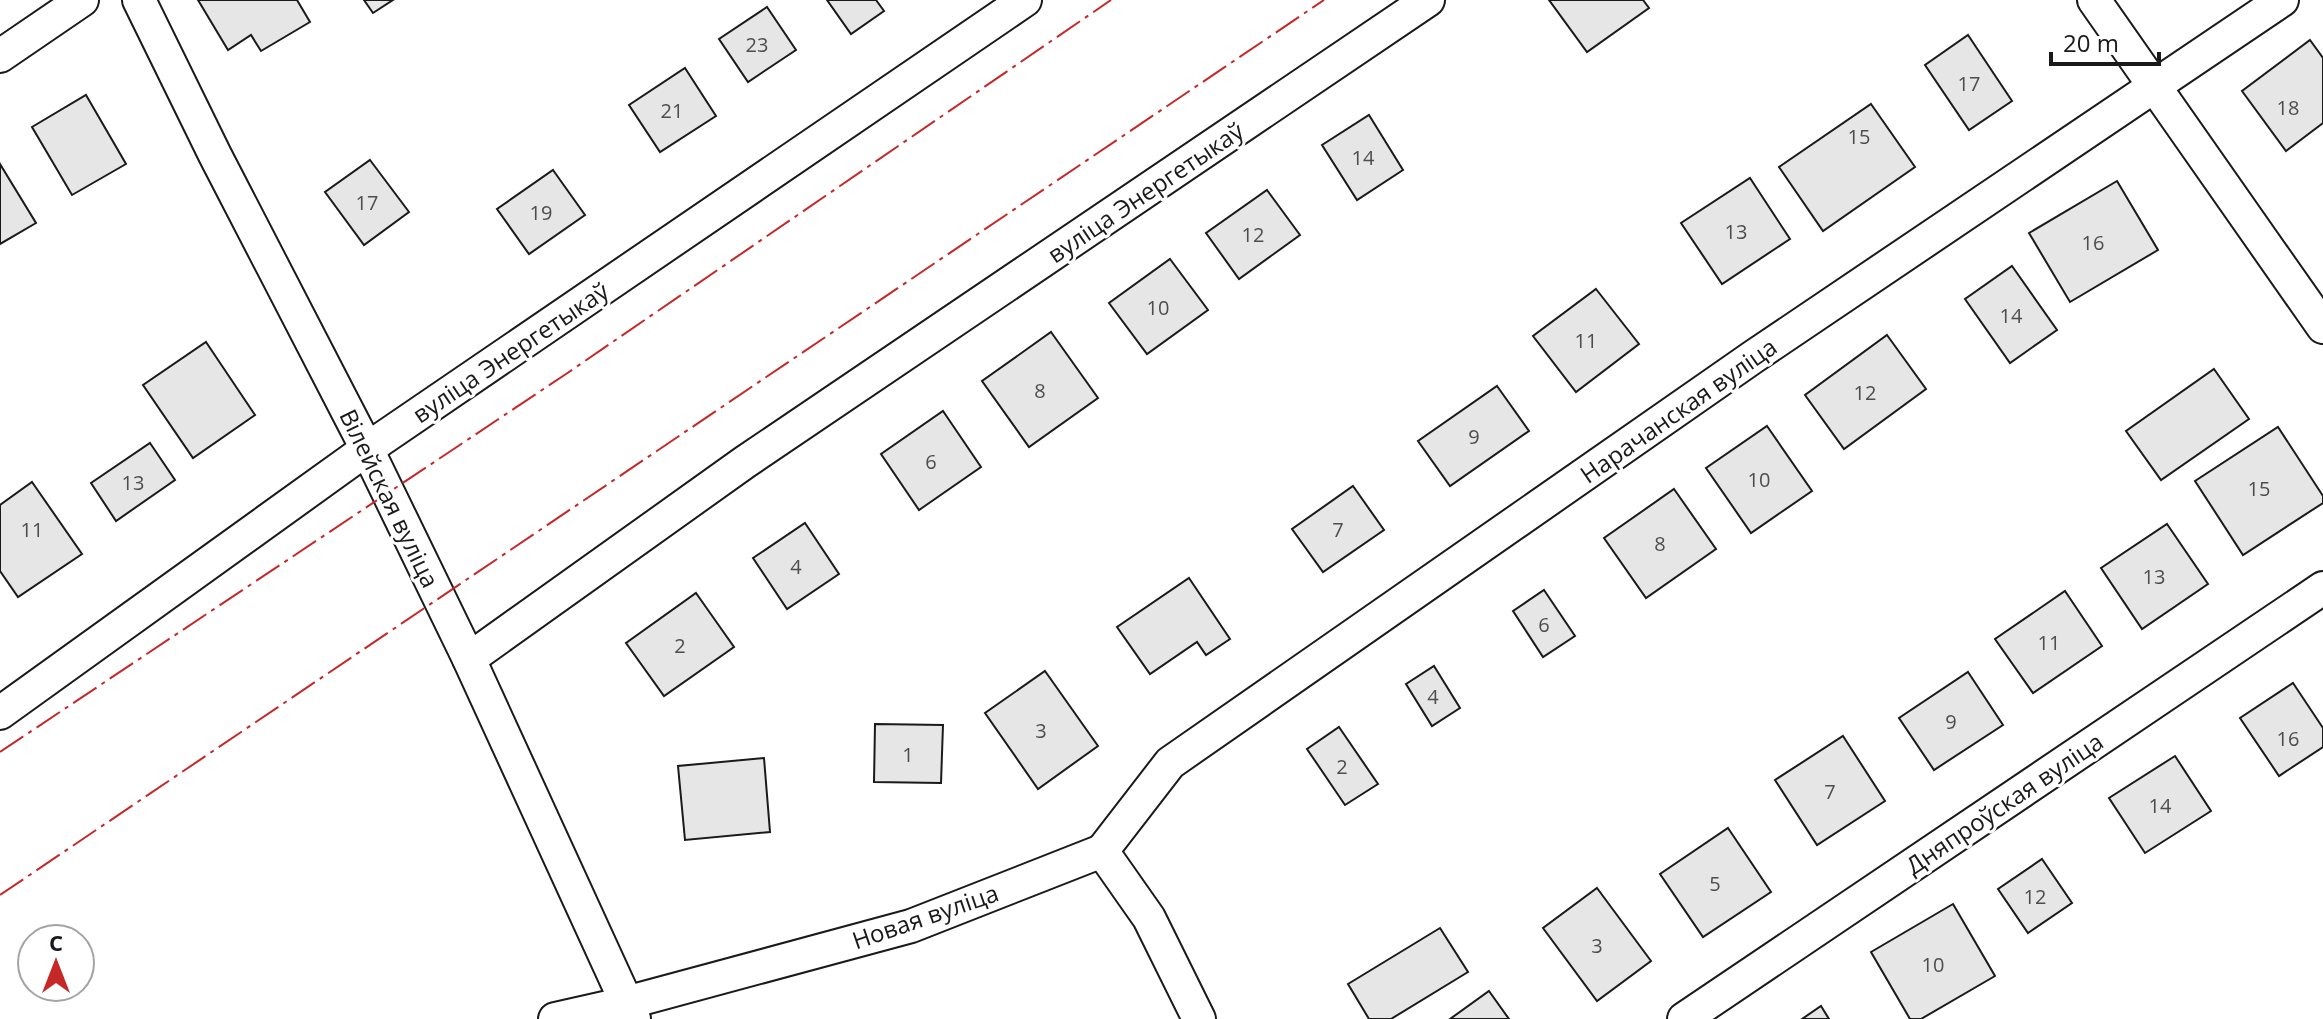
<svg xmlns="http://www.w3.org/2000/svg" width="2323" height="1019" viewBox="0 0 2323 1019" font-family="'Open Sans',sans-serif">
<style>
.building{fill:#e6e6e6;stroke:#1a1a1a;stroke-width:2}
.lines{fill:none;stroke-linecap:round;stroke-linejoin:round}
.minor-casing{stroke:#1a1a1a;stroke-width:36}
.minor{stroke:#fff;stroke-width:32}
.power{stroke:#c62828;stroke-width:2;stroke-dasharray:28 6 4 6;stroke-linecap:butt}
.labels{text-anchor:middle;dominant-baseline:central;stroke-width:6;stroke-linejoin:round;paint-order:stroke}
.number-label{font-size:20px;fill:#4d4d4d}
.street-label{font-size:24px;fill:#1a1a1a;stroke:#fff}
</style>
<rect width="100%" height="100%" fill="#fff"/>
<g class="building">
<path d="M198,0h99l13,22 -49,29 -10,-16 -23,15z"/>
<path d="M364,0h29l-20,13z"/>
<path d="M827,0h49l8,11 -33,23z"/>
<path d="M1549,0h94l6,8 -62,44z"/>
<path d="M767,7l29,43 -48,32 -29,-43z"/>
<path d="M1968,35l44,66 -43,29 -44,-65z"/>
<path d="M2310,40l13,18v65l-37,28 -44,-60z"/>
<path d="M685,68l31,48 -56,36 -31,-47z"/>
<path d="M86,95l40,69 -54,31 -40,-68z"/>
<path d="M1871,104l44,63 -92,64 -44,-64z"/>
<path d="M1369,115l34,55 -46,30 -35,-55z"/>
<path d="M370,160l39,52 -45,33 -39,-53z"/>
<path d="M0,164l36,59 -36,21z"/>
<path d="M553,170l32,45 -56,39 -32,-45z"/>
<path d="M1750,178l40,61 -68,45 -41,-61z"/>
<path d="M2117,181l41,69 -88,52 -41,-69z"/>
<path d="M1267,190l33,45 -61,44 -33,-46z"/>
<path d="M1170,259l38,51 -61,44 -38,-51z"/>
<path d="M2012,266l45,64 -47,33 -45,-64z"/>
<path d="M1596,289l43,55 -63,48 -43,-56z"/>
<path d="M1051,332l47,66 -69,49 -47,-66z"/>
<path d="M1887,335l39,54 -82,60 -39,-54z"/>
<path d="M206,342l49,73 -62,43 -50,-73z"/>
<path d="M2214,369l35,50 -88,61 -35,-49z"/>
<path d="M1497,386l32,45 -79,55 -32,-45z"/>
<path d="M943,411l38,56 -62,43 -38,-56z"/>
<path d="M1767,426l45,65 -61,42 -45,-65z"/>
<path d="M2278,427l45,69v7l-80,52 -48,-74z"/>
<path d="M150,443l25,37 -59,41 -25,-38z"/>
<path d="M32,482l50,72 -64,43 -18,-26v-66z"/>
<path d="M1353,486l31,44 -61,42 -31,-43z"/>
<path d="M1674,489l42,60 -70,49 -42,-60z"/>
<path d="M805,523l34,51 -52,35 -34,-51z"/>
<path d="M2167,524l41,60 -66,45 -41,-61z"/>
<path d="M1189,578l41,61 -24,16 -9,-13 -47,32 -33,-47z"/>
<path d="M1544,590l31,46 -32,21 -30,-46z"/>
<path d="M2065,591l37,55 -69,47 -38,-54z"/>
<path d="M696,593l38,54 -70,49 -38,-53z"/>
<path d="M1434,666l26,42 -28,18 -26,-42z"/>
<path d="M1045,671l53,75 -60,43 -53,-76z"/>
<path d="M1968,672l35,53 -69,45 -35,-52z"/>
<path d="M2293,683l30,45v19l-44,29 -39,-58z"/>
<path d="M875,724l68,1 -2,58 -67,-1z"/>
<path d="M1339,727l39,57 -33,21 -38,-56z"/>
<path d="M1843,736l42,65 -68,44 -42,-65z"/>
<path d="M2175,756l36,55 -66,42 -36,-55z"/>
<path d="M764,758l6,74 -85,8 -7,-74z"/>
<path d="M1728,828l43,64 -68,45 -43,-63z"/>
<path d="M2042,859l30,44 -44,30 -30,-44z"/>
<path d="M1597,888l54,73 -54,40 -54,-73z"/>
<path d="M1953,904l42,72 -74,43h-11l-39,-67z"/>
<path d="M1440,928l28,44 -77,47h-22l-21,-35z"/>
<path d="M1489,991l20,28h-59z"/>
<path d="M1821,1006l8,13h-27z"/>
</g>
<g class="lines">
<defs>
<g id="minor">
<path d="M139,0l76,155 152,294 102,210 165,360"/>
<path d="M2094,0l229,327"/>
<path d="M0,56l82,-56"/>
<path d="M469,659l276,-197 683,-462"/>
<path d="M0,713l367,-264 658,-449"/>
<path d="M1102,851l68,-88 583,-406 529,-357"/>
<path d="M555,1019l71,-16 285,-77 191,-75 47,67 50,101"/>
<path d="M1684,1019l639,-431"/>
</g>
</defs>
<use href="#minor" class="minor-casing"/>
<use href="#minor" class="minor"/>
<g class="power">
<path d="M0,752l566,-378 545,-374"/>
<path d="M0,895l1324,-895"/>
</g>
</g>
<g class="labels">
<g class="number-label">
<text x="757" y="44">23</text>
<text x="1969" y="83">17</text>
<text x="2288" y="107">18</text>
<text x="672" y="110">21</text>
<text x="1859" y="136">15</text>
<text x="1363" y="157">14</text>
<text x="367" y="202">17</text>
<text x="541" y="212">19</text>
<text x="1736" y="231">13</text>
<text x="1253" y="234">12</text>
<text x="2093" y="242">16</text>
<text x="1158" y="307">10</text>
<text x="2011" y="315">14</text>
<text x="1586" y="340">11</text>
<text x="1040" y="390">8</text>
<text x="1865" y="392">12</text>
<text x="1474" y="436">9</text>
<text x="931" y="461">6</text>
<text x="1759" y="479">10</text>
<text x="133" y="482">13</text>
<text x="2259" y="488">15</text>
<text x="32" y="529">11</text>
<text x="1338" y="529">7</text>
<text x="1660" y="543">8</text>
<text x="796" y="566">4</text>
<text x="2154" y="576">13</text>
<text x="1544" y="624">6</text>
<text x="2049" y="642">11</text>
<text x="680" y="645">2</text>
<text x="1433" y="696">4</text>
<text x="1951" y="721">9</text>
<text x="1041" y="730">3</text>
<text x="2288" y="738">16</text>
<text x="908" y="754">1</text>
<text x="1342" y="766">2</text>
<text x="1830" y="791">7</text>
<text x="2160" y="805">14</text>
<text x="1715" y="883">5</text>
<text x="2035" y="896">12</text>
<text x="1597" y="945">3</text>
<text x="1933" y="964">10</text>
</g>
<g class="street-label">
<text transform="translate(1145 192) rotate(-34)">вуліца Энергетыкаў</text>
<text transform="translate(510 352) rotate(-34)">вуліца Энергетыкаў</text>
<text transform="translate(1678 410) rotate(-35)">Нарачанская вуліца</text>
<text transform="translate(390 498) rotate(64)">Вілейская вуліца</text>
<text transform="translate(2004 803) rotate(-34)">Дняпроўская вуліца</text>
<text transform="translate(925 916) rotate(-19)">Новая вуліца</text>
</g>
</g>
<g transform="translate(56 963)"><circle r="38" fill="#ffffff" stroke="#a3a3a3" stroke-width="2"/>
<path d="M0-6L14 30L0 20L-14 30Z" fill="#c62828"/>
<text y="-12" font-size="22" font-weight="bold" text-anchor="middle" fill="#1a1a1a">С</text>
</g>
<path d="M2051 52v12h108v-12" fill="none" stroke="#1a1a1a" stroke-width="4"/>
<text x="2063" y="52" font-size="24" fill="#1a1a1a" stroke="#ffffff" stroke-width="6" paint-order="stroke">20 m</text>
</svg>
